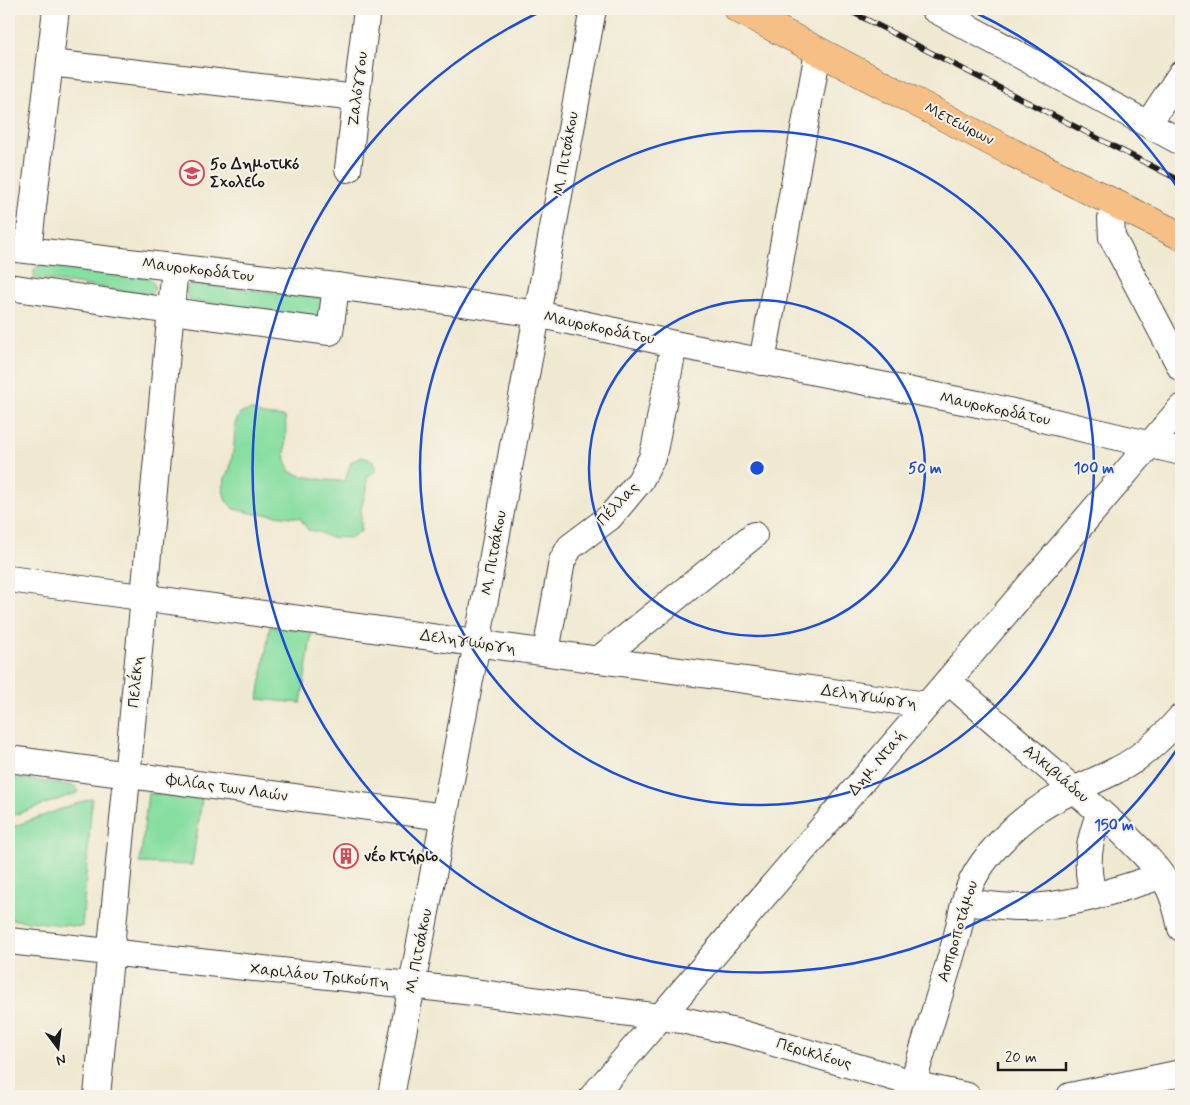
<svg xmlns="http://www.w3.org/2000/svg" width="1190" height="1105" viewBox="0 0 1190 1105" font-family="Mynerve,sans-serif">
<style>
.green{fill:#87dea1;stroke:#527d5e}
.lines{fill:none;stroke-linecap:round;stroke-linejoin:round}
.minor-casing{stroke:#3c3b37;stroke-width:28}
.major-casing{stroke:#3c3b37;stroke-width:29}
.minor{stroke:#fff;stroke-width:26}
.major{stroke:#f5bf86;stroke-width:28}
.rail-casing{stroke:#1c1c1c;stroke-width:5.5}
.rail{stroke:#f7f3e8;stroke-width:4;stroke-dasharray:11;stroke-linecap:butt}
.ring{fill:none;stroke:#1d4ed8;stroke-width:2.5}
.labels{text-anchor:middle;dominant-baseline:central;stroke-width:4;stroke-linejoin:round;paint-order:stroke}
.street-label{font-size:16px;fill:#1c1c1c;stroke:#f7f3e8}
.poi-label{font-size:16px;font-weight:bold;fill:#1c1c1c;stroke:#f7f3e8;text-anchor:start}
.centre{fill:#1d4ed8;stroke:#f7f3e8;stroke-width:2.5}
.ring-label{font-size:15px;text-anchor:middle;font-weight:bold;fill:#1d4ed8;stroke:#f7f3e8;stroke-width:4;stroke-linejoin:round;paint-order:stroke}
</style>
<rect width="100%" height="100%" fill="#f7f3e8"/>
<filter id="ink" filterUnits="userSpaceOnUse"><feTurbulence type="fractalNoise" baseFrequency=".02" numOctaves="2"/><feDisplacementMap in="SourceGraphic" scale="10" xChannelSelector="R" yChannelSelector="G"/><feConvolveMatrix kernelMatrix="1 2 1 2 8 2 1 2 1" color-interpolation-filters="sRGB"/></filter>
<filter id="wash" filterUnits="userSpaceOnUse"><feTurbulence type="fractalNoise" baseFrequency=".0096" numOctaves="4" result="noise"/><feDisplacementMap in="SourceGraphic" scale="20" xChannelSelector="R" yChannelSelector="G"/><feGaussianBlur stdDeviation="1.12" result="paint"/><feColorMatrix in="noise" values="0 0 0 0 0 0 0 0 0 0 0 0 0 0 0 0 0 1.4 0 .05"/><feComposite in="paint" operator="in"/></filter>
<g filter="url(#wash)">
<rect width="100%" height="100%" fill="#f0e9d2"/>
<g class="green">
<path d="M40,264l109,14 4,4 2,7 -5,6 -116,-17v-8z"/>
<path d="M193,283l128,15 2,2 -4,17 -128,-16 -6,-7 1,-6z"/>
<path d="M252,410l10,5 23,2c3,18 -4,38 5,55 18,6 37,9 55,9l6,-19 10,-5 11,3 4,10 -9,7v11l-6,21v22l-9,7 -23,-1 -10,-5 -11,-2 -8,-12 -33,-4h-11l-22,-5 -8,-8 -3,-11 2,-12 5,-10 4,-22 1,-22 5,-11z"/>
<path d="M270,626l42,5 -11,72 -43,-4z"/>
<path d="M9,777l66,9 4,6 -70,25z"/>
<path d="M148,793l54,6 -10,66 -52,-2z"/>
<path d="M92,798l-10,129 -73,-8v-91z"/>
</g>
</g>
<g filter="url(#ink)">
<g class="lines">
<defs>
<g id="minor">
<path d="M934,9l247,133"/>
<path d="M50,63l307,35"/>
<path d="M1148,124l33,-50"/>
<path d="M348,169l19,-160"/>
<path d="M1116,204l-5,14 1,19 69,131"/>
<path d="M9,248l327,38 149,20 52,8 137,30 309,61 198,47"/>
<path d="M28,250l28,-241"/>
<path d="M9,287l162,24 159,21 6,-46"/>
<path d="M762,362l56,-310"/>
<path d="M9,579l918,126"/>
<path d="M546,652l16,-91 8,-14 40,-30 30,-36 12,-23 3,-12 19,-102"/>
<path d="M598,660l156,-125"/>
<path d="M948,681l169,146c18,18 39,37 51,59 7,13 10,28 13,42"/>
<path d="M9,759l435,58"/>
<path d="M1094,896c-10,-30 -5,-56 6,-84"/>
<path d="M965,902c18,2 36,5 54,5 49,1 96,-17 142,-31"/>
<path d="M9,941l464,51 209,28 58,13 190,55 37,8"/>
<path d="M97,1096l78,-829"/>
<path d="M391,1096l86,-453 116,-634"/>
<path d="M593,1096l588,-688"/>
<path d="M909,1096c15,-52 32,-104 47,-157 5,-19 7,-40 16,-58 12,-25 41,-54 64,-70 25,-18 54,-27 81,-41 25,-12 46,-33 64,-53"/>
<path d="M1070,1096l111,-23"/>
</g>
<path id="major" d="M738,9l275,144 168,83"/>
</defs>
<use href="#minor" class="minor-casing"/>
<use href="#major" class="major-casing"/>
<use href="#minor" class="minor"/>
<use href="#major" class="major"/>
<defs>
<path id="rail" d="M846,9l335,172"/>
</defs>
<use href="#rail" class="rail-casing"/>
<use href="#rail" class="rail"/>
</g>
</g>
<g class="ring">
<circle cx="757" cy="468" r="168"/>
<circle cx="757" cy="468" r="337"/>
<path d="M1181 743A505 505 0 1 1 544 10M970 10A505 505 0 0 1 1181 193"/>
</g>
<defs>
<symbol id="school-ring" viewBox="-11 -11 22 22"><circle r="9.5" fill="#f7f3e8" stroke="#d1495b" stroke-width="1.5"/><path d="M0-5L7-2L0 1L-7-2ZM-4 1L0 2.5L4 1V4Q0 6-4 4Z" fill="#d1495b"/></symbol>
<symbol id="building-ring" viewBox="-11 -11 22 22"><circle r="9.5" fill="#f7f3e8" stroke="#d1495b" stroke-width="1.5"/><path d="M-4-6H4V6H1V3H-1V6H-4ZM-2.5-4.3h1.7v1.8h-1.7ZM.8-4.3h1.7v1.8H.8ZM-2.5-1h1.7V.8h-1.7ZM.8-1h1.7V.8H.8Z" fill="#d1495b"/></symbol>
</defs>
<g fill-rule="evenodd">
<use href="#school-ring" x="178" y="159" width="28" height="28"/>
<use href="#building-ring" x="332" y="842" width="28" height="28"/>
</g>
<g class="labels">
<g class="street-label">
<text transform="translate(358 89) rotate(-83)">Ζαλόγγου</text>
<text transform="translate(959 124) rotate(27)">Μετεώρων</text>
<text transform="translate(566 154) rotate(-80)">Μ. Πιτσάκου</text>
<text transform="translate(198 270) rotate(7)">Μαυροκορδάτου</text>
<text transform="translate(599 328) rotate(12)">Μαυροκορδάτου</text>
<text transform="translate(995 409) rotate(12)">Μαυροκορδάτου</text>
<text transform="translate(618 504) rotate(-47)">Πέλλας</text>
<text transform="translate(494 553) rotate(-80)">Μ. Πιτσάκου</text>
<text transform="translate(468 642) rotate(8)">Δεληγιώργη</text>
<text transform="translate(136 682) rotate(-85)">Πελέκη</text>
<text transform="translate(869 697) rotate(8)">Δεληγιώργη</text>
<text transform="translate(877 763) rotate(-50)">Δημ. Νταή</text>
<text transform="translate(1056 774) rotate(40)">Αλκιβιάδου</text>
<text transform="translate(227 788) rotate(8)">Φιλίας των Λαών</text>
<text transform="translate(958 931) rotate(-73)">Ασπροποτάμου</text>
<text transform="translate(419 951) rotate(-79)">Μ. Πιτσάκου</text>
<text transform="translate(320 976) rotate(6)">Χαριλάου Τρικούπη</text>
<text transform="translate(814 1054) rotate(16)">Περικλέους</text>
</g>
<g class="poi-label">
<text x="210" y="164">5ο Δημοτικό<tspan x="210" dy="18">Σχολείο</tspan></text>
<text x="364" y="856">νέο κτήριο</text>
</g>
</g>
<circle cx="757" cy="468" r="8" class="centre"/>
<g class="ring-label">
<text x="925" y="473">50 m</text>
<text x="1094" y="473">100 m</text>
<text x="1114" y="830">150 m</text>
</g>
<rect width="1190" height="1105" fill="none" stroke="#f7f3e8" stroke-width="30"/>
<g transform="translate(58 1048) rotate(165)" stroke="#f7f3e8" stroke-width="4" paint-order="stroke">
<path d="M0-4L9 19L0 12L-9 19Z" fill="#1c1c1c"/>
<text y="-8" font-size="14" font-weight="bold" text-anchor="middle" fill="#1c1c1c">N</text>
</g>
<path d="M998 1062v8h68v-8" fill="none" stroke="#1c1c1c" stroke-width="2.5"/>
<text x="1005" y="1062" font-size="15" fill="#1c1c1c" stroke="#f7f3e8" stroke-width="4" paint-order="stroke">20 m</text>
</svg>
